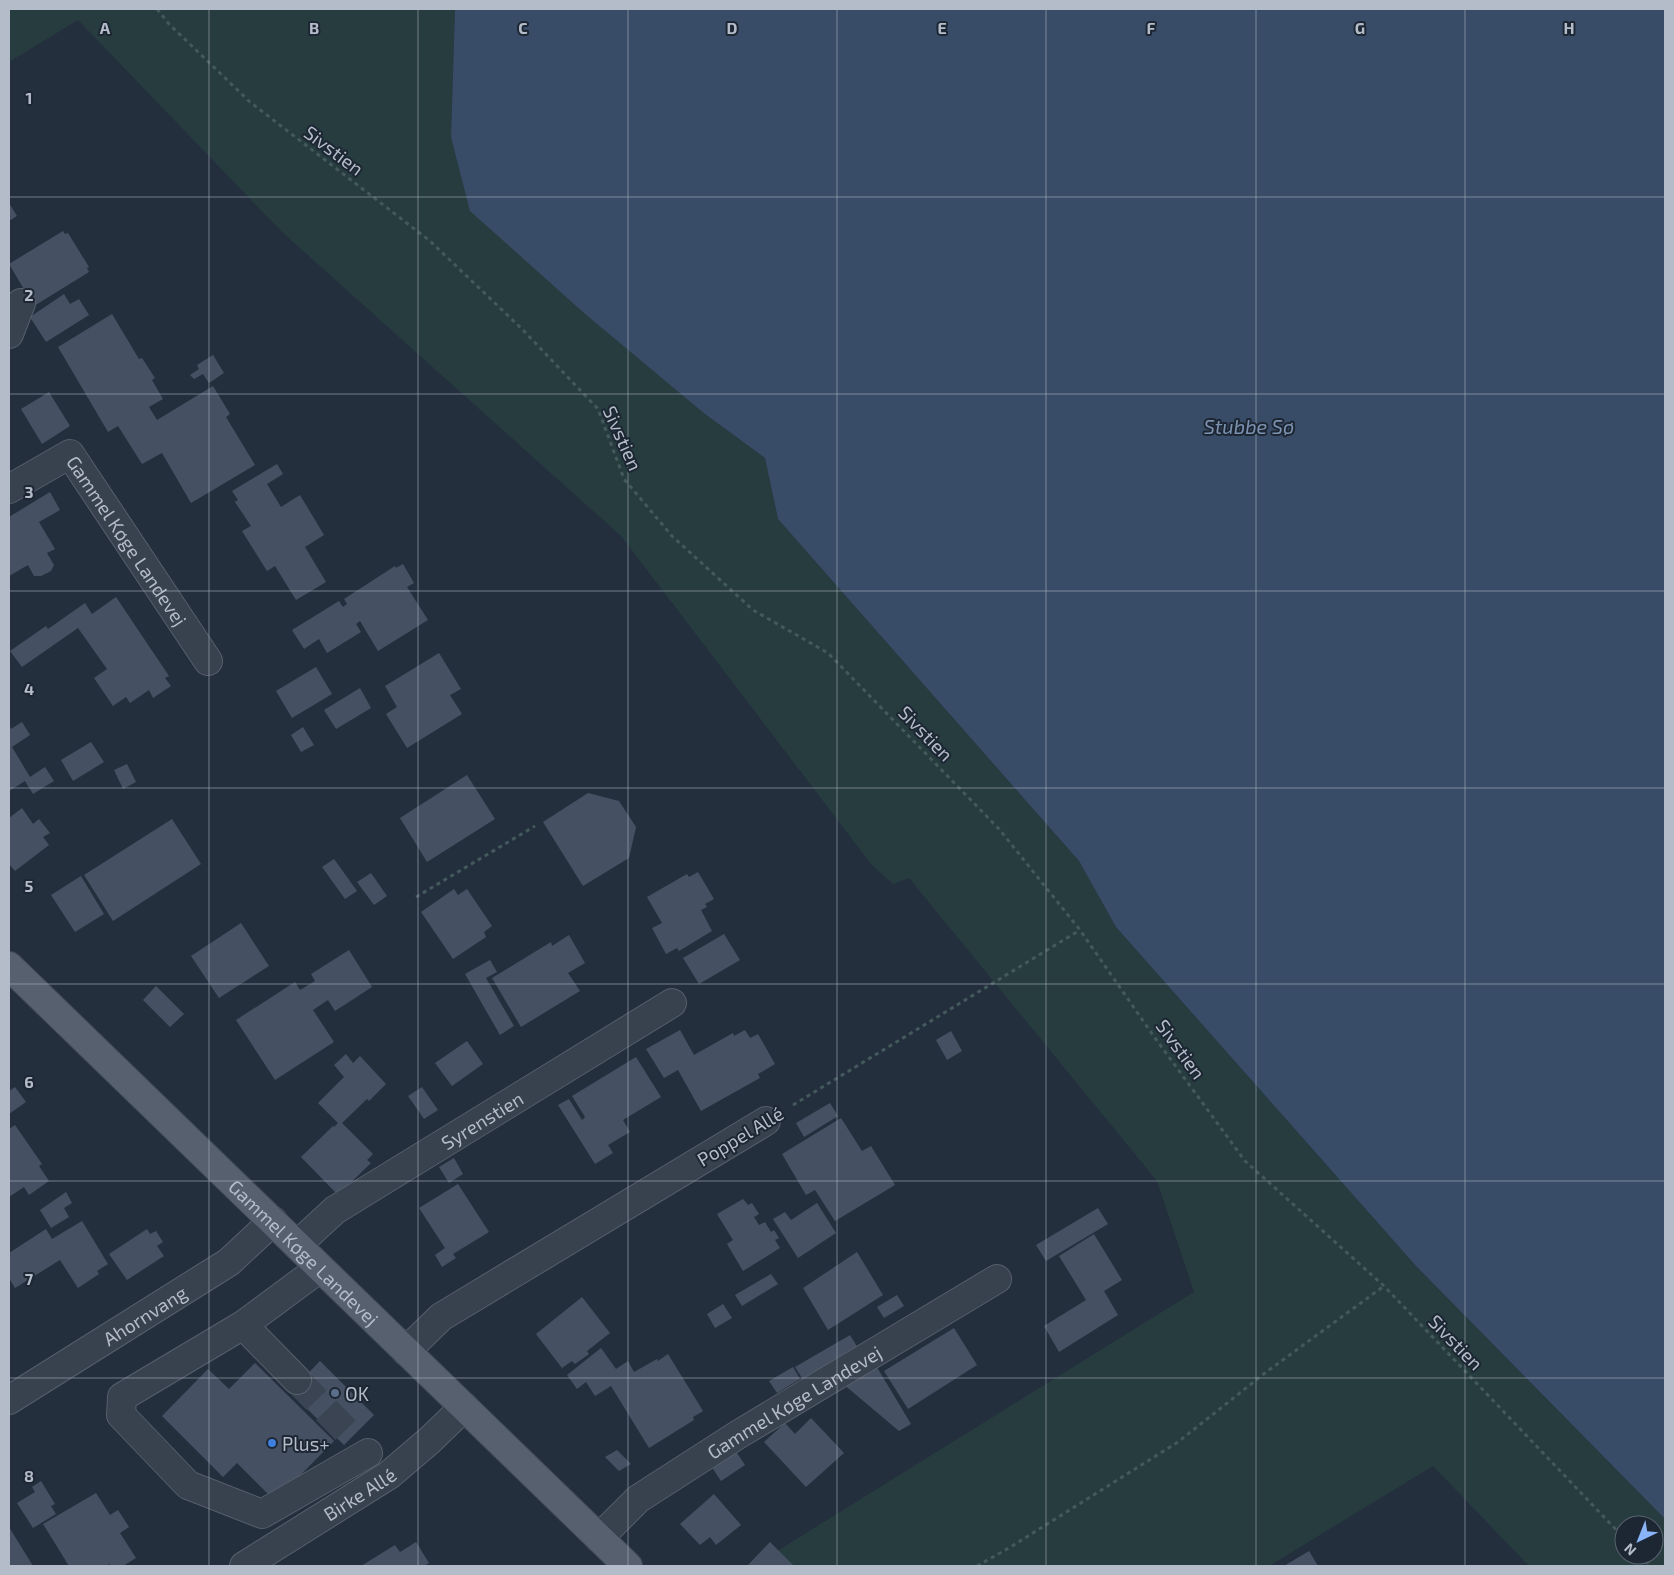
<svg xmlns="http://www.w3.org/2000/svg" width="1674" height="1575" viewBox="0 0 1674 1575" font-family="'Exo 2',sans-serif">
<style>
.green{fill:#263c3f;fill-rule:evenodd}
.water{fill:#394c67}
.building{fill:#455162}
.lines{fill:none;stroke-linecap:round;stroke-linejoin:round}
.minor-tunnel{stroke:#3a4453;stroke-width:28;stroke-dasharray:28 14;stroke-linecap:butt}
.minor-casing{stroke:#565f6c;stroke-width:30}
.major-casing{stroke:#414a57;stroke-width:30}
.path{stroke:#44595c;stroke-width:3;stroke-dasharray:4 4;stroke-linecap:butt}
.minor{stroke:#38414e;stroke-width:28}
.major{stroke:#56606e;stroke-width:28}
.grid{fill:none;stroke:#b4bcc9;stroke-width:1;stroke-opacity:0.55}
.service-dot{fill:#5c6f8a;stroke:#1d2633;stroke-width:2}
.shop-dot{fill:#3f7fe0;stroke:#1d2633;stroke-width:2}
.labels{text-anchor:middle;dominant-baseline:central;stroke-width:4;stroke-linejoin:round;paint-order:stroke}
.street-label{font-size:19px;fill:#b4bcc9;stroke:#1d2633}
.poi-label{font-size:19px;fill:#b4bcc9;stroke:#1d2633;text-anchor:start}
.water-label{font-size:20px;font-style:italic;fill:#7c92b1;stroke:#1d2633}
.grid-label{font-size:16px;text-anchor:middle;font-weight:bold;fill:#b4bcc9;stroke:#1d2633;stroke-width:4;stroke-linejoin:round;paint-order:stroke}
</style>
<rect width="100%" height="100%" fill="#242f3e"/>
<path class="green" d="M9,9h446l-4,128 254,277 60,44 13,61 301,342 37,66 300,339 249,253v47h-136l-96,-100 -164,100h-516l441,-274 -37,-111 -248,-303 -16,6 -22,-20 -250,-328 -339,-304 -204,-212 -69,42zM1624,1525h30v30h-30z"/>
<path class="water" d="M455,9h1210v1510l-249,-253 -300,-339 -37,-66 -301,-342 -13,-61 -60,-44 -121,-101 -114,-102 -19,-74z"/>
<g class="building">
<path d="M9,203l8,13 -8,5z"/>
<path d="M63,231l2,3 3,-1 21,34 -2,1 2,4 -55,34 -25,-42z"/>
<path d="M64,294l6,10 9,-5 10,16 -43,27 -16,-25z"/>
<path d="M112,314l27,45 3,-1 13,20 -3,2 11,19 -14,8 8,13 56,-34 17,28 -4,3 29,48 -64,38 -29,-50 -20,11 -24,-38 -10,6 -50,-85z"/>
<path d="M213,355l11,18 -15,10 -6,-9 -9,5 -4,-4 9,-6 -2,-4z"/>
<path d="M49,392l21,34 -28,18 -21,-35z"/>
<path d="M277,464l6,10 -16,10 14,23 19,-12 24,40 -19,12 21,35 -30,18 -21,-34 -8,5 -25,-40 9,-5 -16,-24 3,-2 -6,-9z"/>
<path d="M50,492l10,18 -21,12 16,27 -8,4 7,12 -3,6 -10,5h-7l-6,-11 -19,11v-59z"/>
<path d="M403,564l11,19 -7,4 21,33 -50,31 -18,-30 -4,3 5,8 -34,21 -8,-14 -15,10 -12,-19 47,-29 4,6 4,-3 -3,-5 51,-33 1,2z"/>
<path d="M116,597l53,79 -4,2 6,8 -18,12 -4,-8 -19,13 -4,-6 -13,9 -19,-28 13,-9 -29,-41 -56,39 -12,-16 36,-25 2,3 37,-26 7,11z"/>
<path d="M439,653l22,36 -11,6 12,19 -55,34 -21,-34 11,-7 -12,-21z"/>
<path d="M316,667l16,27 -40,24 -16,-27z"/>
<path d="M360,688l11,20 -35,21 -12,-19z"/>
<path d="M22,722l8,13 -18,12 18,30 15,-10 9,14 -21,13 -8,-13 -16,10v-67l2,5z"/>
<path d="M303,727l11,18 -13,7 -10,-17z"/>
<path d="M91,742l13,20 -31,19 -12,-21z"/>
<path d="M127,764l9,18 -13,7 -9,-19z"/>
<path d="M467,775l28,44 -68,43 -27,-44z"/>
<path d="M588,793l31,8 17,26 -7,31 -46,28 -40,-64z"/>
<path d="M22,808l11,16 6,-5 11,14 -7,4 6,8 -34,26 -6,-7v-46z"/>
<path d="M172,819l29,45 -88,57 -29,-46z"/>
<path d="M334,859l23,32 -12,8 -23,-32z"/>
<path d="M698,872l16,27 -9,5 2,3 -6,3 11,21 -33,20 -2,-3 -11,6 -14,-26 10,-5 -15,-26 40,-23 2,3z"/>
<path d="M371,873l16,23 -13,9 -17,-23z"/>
<path d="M81,876l23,38 -29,18 -24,-37z"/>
<path d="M454,889l4,6 9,-6 25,37 -8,6 2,5 -33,22 -32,-47z"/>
<path d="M241,923l28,43 -50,32 -28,-42z"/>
<path d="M724,934l16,26 -41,24 -16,-26z"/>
<path d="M569,935l16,28 -17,10 12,18 -59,36 -29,-49 59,-36 1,4z"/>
<path d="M349,950l23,37 -37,24 -7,-11 -15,10 21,32 -59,38 -39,-60 59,-38 5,8 15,-9 -4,-7z"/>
<path d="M490,960l7,12 -11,6 28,48 -14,9 -35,-61z"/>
<path d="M156,986l28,28 -14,13 -27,-27z"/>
<path d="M680,1030l14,25 39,-22 1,3 11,-6 5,8 8,-4 17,30 -17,10 2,4 -59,33 -23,-41 -14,8 -18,-29z"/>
<path d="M951,1031l11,20 -15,9 -11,-20z"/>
<path d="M467,1041l16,23 -31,22 -17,-23z"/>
<path d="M346,1054l7,9 7,-7 26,28 -17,17 -2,-2 -25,24 31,31 -6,6 4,3 -33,32 -37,-38 32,-31 1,1 4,-4 -20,-20 26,-26 -10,-12z"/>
<path d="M636,1057l25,40 -38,23 7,12 -22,13 5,8 -18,11 -37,-59 11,-6 13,21 3,-3 -13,-21z"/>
<path d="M15,1087l11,15 -17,12v-23z"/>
<path d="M422,1087l16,23 -14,9 -16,-23z"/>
<path d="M830,1103l8,13 -34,21 -8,-14z"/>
<path d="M841,1118l21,33 9,-5 24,39 -60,36 -20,-31 -9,5 -24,-41z"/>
<path d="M15,1125l27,39 -3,2 10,15 -20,14 -5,-8 -15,10v-68z"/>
<path d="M454,1158l9,16 -14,9 -10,-16z"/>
<path d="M458,1184l31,48 -36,22 3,4 -14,9 -7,-12 10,-7 -26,-40z"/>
<path d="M66,1192l6,11 -8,5 5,9 -18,11 -11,-18z"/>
<path d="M743,1199l5,6 4,-2 7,11 -5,3 5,8 6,-3 6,10 3,-2 5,8 -4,2 5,8 -37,23 -16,-27 6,-4 -16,-26z"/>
<path d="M817,1203l19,30 -38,25 -25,-39 12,-7 6,8z"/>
<path d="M1098,1208l10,16 -62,37 -10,-16z"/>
<path d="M82,1221l26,43 -11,7 2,3 -21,14 -18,-28 -45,28 -6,-10v-25l37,-24 6,10z"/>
<path d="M147,1229l3,5 6,-3 7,11 -6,4 7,10 -37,24 -18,-26z"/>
<path d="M1094,1234l28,46 -18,11 14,24 -59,37 -15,-26 42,-26 -27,-44z"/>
<path d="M857,1252l26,43 -55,35 -25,-42z"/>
<path d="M771,1274l7,10 -36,22 -7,-11z"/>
<path d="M897,1295l7,11 -20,12 -7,-11z"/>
<path d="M582,1297l28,36 -23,18 2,3 -14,10 -3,-3 -10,7 -26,-34z"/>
<path d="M723,1304l9,14 -17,10 -8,-14z"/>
<path d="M954,1328l23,37 -69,44 -24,-38z"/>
<path d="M850,1335l8,13 -54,33 -9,-14z"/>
<path d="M601,1348l15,21 12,-8 6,11 23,-13 1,2 10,-7 35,57 -10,6 1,3 -45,28 -38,-62 -16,10 -9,-14 -9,7 -10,-14z"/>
<path d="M320,1361l54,54 -30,30 -54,-53z"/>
<path d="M255,1363l79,78 -59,60 -38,-38 -14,14 -61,-61 46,-47 21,20z"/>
<path d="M875,1364l36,60 -12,7 -57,-48z"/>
<path d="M793,1367l7,12 -23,14 -8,-12z"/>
<path d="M811,1418l33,35 -38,34 -42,-45 21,-19 10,11z"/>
<path d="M617,1450l14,14 -12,7 -14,-14z"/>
<path d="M735,1450l10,15 -24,16 -10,-15z"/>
<path d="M41,1481l14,23 -4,2 5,8 -23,14 -16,-25 18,-11 -3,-5z"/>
<path d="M96,1493l14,22 8,-5 11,17 -9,6 16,25 -13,8h-12l-2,-2 -3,2h-37l-26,-42z"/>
<path d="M714,1494l27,31 -25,20 -6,-8 -10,8 -20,-21z"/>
<path d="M9,1527l24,39h-24z"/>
<path d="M416,1542l13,21 -5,3h-63l34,-21 5,7z"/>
<path d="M770,1542l24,24h-47z"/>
<path d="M1309,1551l9,15h-34z"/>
</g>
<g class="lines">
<path class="minor-tunnel" d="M297,1380l57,59"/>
<defs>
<g id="minor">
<path d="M9,334l12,-31"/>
<path id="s1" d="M9,489l61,-35 138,207"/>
<path id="s2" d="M297,1245l38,-35 337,-207"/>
<path d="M243,1325l-121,72 -1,18 67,70 74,29 106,-61"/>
<path d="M406,1351l35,-34 325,-196"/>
<path d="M297,1380l-54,-55 77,-57"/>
<path id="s3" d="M9,1400l220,-138 44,-41"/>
<path id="s4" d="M599,1538l39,-39 101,-65 258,-155"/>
<path id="s5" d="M244,1566l145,-91 41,-35 34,-33"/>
</g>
<g id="major">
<path id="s6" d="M9,966l619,600"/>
</g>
</defs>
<use href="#minor" class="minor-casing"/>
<use href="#major" class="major-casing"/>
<g class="path">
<path d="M157,9l12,15 81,78 180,139 93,89 75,79 26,70 48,57 81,74 75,43 171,176 81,101 75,108 90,123 139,125 240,252"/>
<path d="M416,897l119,-71"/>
<path d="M793,1105l287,-175"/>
<path d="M1640,1555l11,11"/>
<path d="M977,1566l32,-18 169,-106 87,-69 119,-87"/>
</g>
<use href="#minor" class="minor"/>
<use href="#major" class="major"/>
</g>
<path class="grid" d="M209,9v1557M418,9v1557M628,9v1557M837,9v1557M1046,9v1557M1256,9v1557M1465,9v1557M9,197h1656M9,394h1656M9,591h1656M9,788h1656M9,984h1656M9,1181h1656M9,1378h1656"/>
<circle class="service-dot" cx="335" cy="1393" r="5"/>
<circle class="shop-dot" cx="272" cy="1443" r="5"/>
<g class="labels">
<g class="street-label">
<text transform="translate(334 150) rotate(37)">Sivstien</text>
<text transform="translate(623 438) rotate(66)">Sivstien</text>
<text stroke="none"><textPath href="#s1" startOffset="174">Gammel Køge Landevej</textPath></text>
<text transform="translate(926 733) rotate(46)">Sivstien</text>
<text transform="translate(1181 1049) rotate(54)">Sivstien</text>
<text stroke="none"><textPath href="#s2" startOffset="224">Syrenstien</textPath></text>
<text transform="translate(740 1136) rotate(-31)">Poppel Allé</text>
<text stroke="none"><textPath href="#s6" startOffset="411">Gammel Køge Landevej</textPath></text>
<text stroke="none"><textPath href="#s3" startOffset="160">Ahornvang</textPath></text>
<text transform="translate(1456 1342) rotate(46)">Sivstien</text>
<text stroke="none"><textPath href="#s4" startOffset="239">Gammel Køge Landevej</textPath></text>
<text stroke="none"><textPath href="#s5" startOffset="136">Birke Allé</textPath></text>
</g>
<g class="poi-label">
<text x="345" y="1393">OK</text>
<text x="282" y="1443">Plus+</text>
</g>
<g class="water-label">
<text x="1249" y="426">Stubbe Sø</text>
</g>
</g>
<g class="grid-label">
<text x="105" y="34">A</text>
<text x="314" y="34">B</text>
<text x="523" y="34">C</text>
<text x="732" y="34">D</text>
<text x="942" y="34">E</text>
<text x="1151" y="34">F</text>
<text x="1360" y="34">G</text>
<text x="1569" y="34">H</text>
<text x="29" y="104">1</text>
<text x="29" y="301">2</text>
<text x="29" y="498">3</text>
<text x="29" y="695">4</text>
<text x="29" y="892">5</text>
<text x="29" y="1088">6</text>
<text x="29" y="1285">7</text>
<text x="29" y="1482">8</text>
</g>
<rect width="1674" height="1575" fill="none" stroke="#b4bcc9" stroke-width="20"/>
<g transform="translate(1639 1540) rotate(223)"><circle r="24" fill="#1d2633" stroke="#59626f"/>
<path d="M0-4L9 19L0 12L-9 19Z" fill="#8ab4f8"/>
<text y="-8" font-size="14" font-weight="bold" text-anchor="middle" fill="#b4bcc9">N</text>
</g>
</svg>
